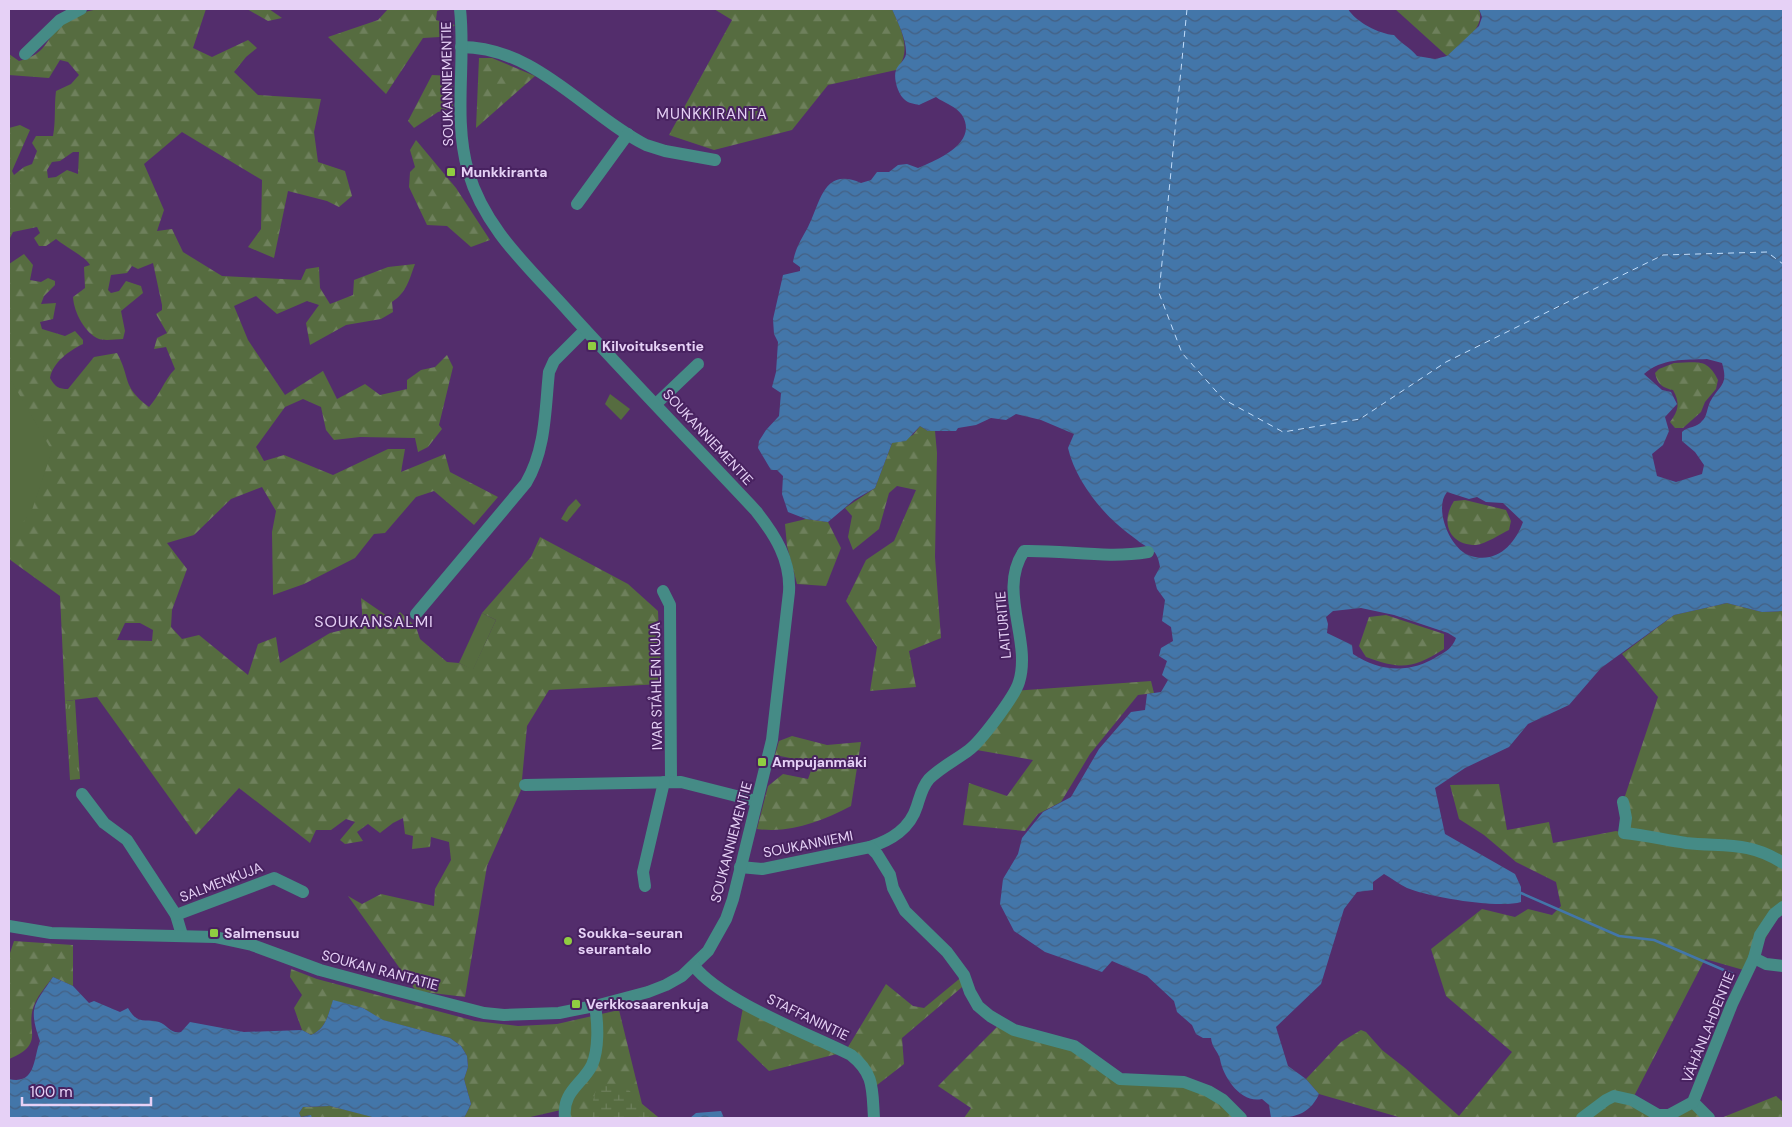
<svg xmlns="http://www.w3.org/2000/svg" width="1792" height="1127" viewBox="0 0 1792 1127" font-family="'DM Sans',sans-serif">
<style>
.grass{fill:url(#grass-tufts)}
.forest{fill:url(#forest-firs);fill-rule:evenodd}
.wetland{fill:url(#wetland-marsh)}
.park{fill:#566c40}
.water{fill:url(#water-waves);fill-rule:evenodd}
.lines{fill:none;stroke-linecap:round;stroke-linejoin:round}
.stream{stroke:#4376a9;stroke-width:2.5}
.ferry{stroke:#c1ddfb;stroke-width:1;stroke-dasharray:6 5;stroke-linecap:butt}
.minor{stroke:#458b86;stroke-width:12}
.poi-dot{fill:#90cd41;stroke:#482260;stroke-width:2}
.labels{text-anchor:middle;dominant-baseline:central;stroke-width:4;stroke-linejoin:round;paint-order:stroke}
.street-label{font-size:14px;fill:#e6d1f6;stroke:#482260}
.poi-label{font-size:14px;font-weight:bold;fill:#e6d1f6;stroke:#482260;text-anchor:start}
.neighbourhood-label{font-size:15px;letter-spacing:1px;fill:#e6d1f6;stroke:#482260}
.quarter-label{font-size:16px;letter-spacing:1px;fill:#e6d1f6;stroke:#482260}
</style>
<defs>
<pattern id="grass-tufts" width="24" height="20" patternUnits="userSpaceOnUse" patternTransform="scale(1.25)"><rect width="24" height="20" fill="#566c40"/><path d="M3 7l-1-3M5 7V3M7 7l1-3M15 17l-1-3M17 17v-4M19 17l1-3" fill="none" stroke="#6e805c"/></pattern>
<pattern id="forest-firs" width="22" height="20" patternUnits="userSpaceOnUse" patternTransform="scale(1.25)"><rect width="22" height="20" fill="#566c40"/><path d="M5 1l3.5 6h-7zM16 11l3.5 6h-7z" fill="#6e805c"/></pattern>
<pattern id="wetland-marsh" width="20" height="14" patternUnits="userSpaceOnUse" patternTransform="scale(1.25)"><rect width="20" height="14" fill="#566c40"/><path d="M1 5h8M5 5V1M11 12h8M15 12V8" fill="none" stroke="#6e805c"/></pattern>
<pattern id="water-waves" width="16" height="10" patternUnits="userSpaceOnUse" patternTransform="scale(1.25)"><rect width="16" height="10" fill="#4376a9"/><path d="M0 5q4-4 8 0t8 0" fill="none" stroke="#446083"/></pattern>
</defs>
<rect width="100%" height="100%" fill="#532d6c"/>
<path class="grass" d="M75,700l5,79 -10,1 -5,-79z"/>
<g class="forest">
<path d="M97,9h109l-13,39 19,9 36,-17 9,8 -11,9 -12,15 24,23 63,4 -7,33 4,30 27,9 7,25 -13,11 -12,-6 -39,-10 -14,67 -26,-11 13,-18 1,-49 -80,-48 -38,32 20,46 -7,21 15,-2 11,23 39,24 79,4 5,-11 13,-2 1,21 10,16 23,-9 1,-15 34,-13 27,-3c-6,16 -8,28 -23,38l1,10 -12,7 -35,6 -36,20 -4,-22 13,-18 -12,-4 -30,13 -21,-18 -22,10 14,34 37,55 38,-24 14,28 28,-15 15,11 27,-6v-9l14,-10 14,-3 12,-12 6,12 -14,58 3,4 -14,18 -10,5 -3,-14 -55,-1 -26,3 -8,-10 -5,-23 -18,-8 -18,8 -29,40 8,14 20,-6 49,20 55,-26h17l-4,23 44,-18 5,18 48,25 -24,28 -40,-34 -18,6 -31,36 -11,1 -19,24 -51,26 -31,11 -1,-63 4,-21 -14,-24 -31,12 -37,36 -27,8 20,26 -15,41 -1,17 11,12 17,-4 49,40 10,-31 18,-7 4,26 50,-30 33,-8 -2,-27 32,22 7,-8 16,15 4,12 27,23 12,1 14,6 23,-49 -14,-7 49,-56 9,-20 88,47 30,27 3,73 -112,6 -22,36 -6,64 -34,76 -22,131 -49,-6 -68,-95 14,8 19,-10 53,12 1,-17 16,-29 -2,-18 -18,-5 -1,10 -18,2 1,-13 -8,-2 -2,-16 -10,5 -13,10 -12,-9 -11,8 6,9 -18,3 -5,-4 15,-18 -9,-3 -15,11h-15l-6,13 -71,-55 -43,47 -99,-138 -32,4 -5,-105 -51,-37v-295l15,-10 9,11 -3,15 11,2 7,-4 7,3v4l-11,11 -3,8 15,-1 -3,16 -13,3 2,7 23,7 10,-5 8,9v4c-14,7 -30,18 -33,34 5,9 9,11 18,11l26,-32 23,-4c14,25 4,33 32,54 11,-12 15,-27 26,-38l-9,-22 -12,2 3,-11 10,-5 -11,-19 6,-4v-5l-9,-42 -15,6 -6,-3 -5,7 -16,2 -3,15 3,3 8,-2 7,-10 15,5 2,7 -22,18 4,20 -2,8c-7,0 -17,2 -24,0 -14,-6 -25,-26 -26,-42l12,-9 -1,-21 6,-2c-4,-8 -26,-19 -34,-26l-10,7h-7l-5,-8 6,-5 -3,-6 -24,5 -4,8v-112l11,-3 10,5 -18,41 2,4 10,-8 8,-3 5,-13 -5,-8 4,-7h17c3,-16 1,-29 3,-45l15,-7 8,-9 -11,-13 -8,-2 -11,18 -40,-3v-21l10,7c29,-8 24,-19 43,-37 9,-9 23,-12 35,-15zM73,152h6l-1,22 -11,-4 -11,7 -8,1 -1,-8 5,-8 8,-1zM125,623h15l13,7 -1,11 -35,-1z"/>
<path d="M247,9h22l13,9 -14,3z"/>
<path d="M388,9h55l-6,2 -1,9 19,5 -15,12 -17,1 -37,56 -58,-57 50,-17z"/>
<path d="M714,9h178c9,20 21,43 4,61l-68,15 -36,45 -78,20 -45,-15 63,-115z"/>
<path d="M1395,9h84c7,19 -18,36 -32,47z"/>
<path d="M479,58h13l43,18 -59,52z"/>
<path d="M432,75l20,1 1,32 -15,4 -24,16 -6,-7z"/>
<path d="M416,140l40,48 34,52 -19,7 -24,-21 -20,-1 -18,-38 1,-15 5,-5 -5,-17z"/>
<path d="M1674,363c22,0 33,-6 44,17l-2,9 -11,13 -4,10 -18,16h-8l-5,-6c9,-12 10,-19 3,-32 -10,-2 -16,-6 -18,-17l4,-4z"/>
<path d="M920,426l8,5h7l2,22 -2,104 6,81 -32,13 7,36 -46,4 7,-44 -31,-46 20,-41 28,-19 22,-51 -19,-4 -8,7 -10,36 -26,21 -5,-13 4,-21 -7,-8 30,-20 17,-45 21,-8z"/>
<path d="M1465,500l41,10 5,11 -2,9c-9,4 -23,14 -33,15 -27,0 -36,-23 -22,-44z"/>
<path d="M806,519l22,3 13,26 -15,38 -29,-2 -10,-38 -2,-22z"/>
<path d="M1727,603l35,9 21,-1v296l-36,64 -42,-12 -73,141 26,15 35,-13 16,16h-307l-83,-24 -13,-15 35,-37 20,-12 5,2 16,18 23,18 54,48 53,-64 -66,-56 -15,-47 51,-40 33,8 13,-8 24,6 9,-9 -5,-24 -40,-20 -32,-27 -25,-16 -9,-34 49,-1 8,46 42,-8 4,21 63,-12 8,2 -1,-31 35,-105 -36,-43 52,-39z"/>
<path d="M1386,615l58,19v15c-32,20 -42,21 -78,8l-7,-11 10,-29z"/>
<path d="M1151,681l3,12 -16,2 -48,59 -29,48 -23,12 -13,17 -62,-6 6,-42 38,13 26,-36 -62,-11 43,-58z"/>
<path d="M792,736l35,9 34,-3 -10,64c-29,15 -61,28 -94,23l11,-43 15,-12 25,5 4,-11 -7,-7 -30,-6 4,-14z"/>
<path d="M14,941l59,4v41l-20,-9c-6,8 -14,17 -18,26 -12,26 13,40 -26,56v-103z"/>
<path d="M291,969l26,10 158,42 43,5 39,-2 62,-14 23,94 17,14h-96l-2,-8 -35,8h-62l7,-14 -7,-25 4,-12 -1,-11 -6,-10 -11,-8 -68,-18 -19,-12 -30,-7c-5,14 -7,28 -22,34l-9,-5 -8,-22 8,-13 -12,-18z"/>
<path d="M964,975l4,7 -66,56 2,26 -32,25 -27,-37 -76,19 -32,-31 7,-38 101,50 41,-68 27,22 11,2z"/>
<path d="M1001,1023l60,18 59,38 64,3 57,36h-277l7,-10 -33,-22z"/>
<path d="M1776,1096l7,6v16h-62z"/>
<path d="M330,1106l44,11 2,1h-64l-2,-3 -9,2 -2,-4 4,-6z"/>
</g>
<path class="wetland" d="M597,1086h28l17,18 17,14h-66l-3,-6z"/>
<g class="park">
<path d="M9,377l43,74 -20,59 -23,31z"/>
<path d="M610,394l20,15 -9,11 -16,-16z"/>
<path d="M576,499l5,6 -14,17 -6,-3 7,-12z"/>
<path d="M482,613l14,7 -23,50 -14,-7z"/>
</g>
<g class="water">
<path d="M892,9h456c8,13 31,25 46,26 7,9 16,12 23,21l18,3 12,-3 32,-30 3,-9 -3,-8h304v602l-21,1 -35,-9 -53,12 -73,53 -32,37 -41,19 -19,23 -44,21 -30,20 10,46 70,40 6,13v15c-22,7 -92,-5 -114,-14 -8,-4 -16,-10 -23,-14l-11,8v8l-16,2 -13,17 -23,75 -45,43 12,39 18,13 13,15c-10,22 -27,24 -48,24l-2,-13 -7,-6c-21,5 -39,-22 -42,-40 -2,-8 -8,-11 -9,-21h-8l-7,-4 -4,-9 -15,-13 -3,-11 -27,-25 -35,-15 -10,11 -57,-20 -31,-21 -14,-27 3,-25 15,-25 4,-16 21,-26 28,-15 28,-48 32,-37 14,-2 2,-16 14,-2 7,-12 -6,-5 5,-14 -8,-5 2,-8 12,-7 -2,-14 -9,-6 3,-21 -8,-11 -3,-11 6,-11c-3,-20 -10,-16 -23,-27 -12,-9 -26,-20 -35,-31 -15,-17 -29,-39 -34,-61l6,-14 -33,-14 -25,-6 -10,6 -15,-2 -15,7 -18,3 -2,3h-28l-8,-5 -14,15 -14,2 -17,45 -21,12 -26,22 -22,-3 -18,-7 -6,-18 1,-18 -6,-6h-6l-13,-22 1,-7 7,-11 13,-14 2,-23 -9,-6 4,-15 2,-30 -4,-8 -1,-15 10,-44 17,-4v-4l-7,-5c2,-13 9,-24 15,-35 12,-23 15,-61 53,-44l10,-3 6,-8h12l9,-7 9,-1 11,4c19,-8 61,-25 44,-53 -6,-9 -18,-12 -26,-18l-17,8c-4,-1 -11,-2 -14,-5 -7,-5 -12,-22 -9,-30 2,-6 9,-9 10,-16 1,-14 -9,-33 -14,-45zM1707,359l15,4c7,23 -3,22 -12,39 -3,6 -3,15 -8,19 -5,7 -14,5 -20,11v9l13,11 9,13 -2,9 -26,8 -19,-6 -5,-22 11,-9 6,-14 -4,-14 12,-13 -6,-12 -9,-2 -18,-16c18,-16 40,-14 63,-15zM1447,492l22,7 8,-2 9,5 17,1 20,19c-8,22 -26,42 -52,34 -20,-5 -38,-47 -24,-64zM1361,608l33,7 54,18 8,5c-4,10 -9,13 -18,18 -28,18 -58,16 -85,-2l-1,-9 -25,-12 1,-9 -2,-7 7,-6z"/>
<path d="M53,977l20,9 16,17 5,-2 26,11 8,-4c10,18 18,10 31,14 9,3 11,12 22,10l9,-10 54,10 58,-2 9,5c15,-6 17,-20 22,-35l30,8 20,12 67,18 11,8 6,10 1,11 -4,12 7,25 -7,14h-88l-46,-12 -27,1 -4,6 2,4 10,-2 1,3h-303v-39c27,6 24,-20 31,-38 -12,-34 -6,-36 13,-64z"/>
<path d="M721,1111l3,7h-34l6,-5z"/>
</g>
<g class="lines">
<path class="stream" d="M1521,893l98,43 35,4 79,34"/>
<path class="ferry" d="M1187,9l-28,284 23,60 41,46 60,33 77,-13 86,-57 217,-107 104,-3 16,12"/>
<g class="minor">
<path d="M461,47c75,0 123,66 185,98l19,6 50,9"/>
<path d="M25,54l35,-34 21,-11"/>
<path d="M577,204l51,-70"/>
<path d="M656,404l42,-40"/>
<path d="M663,591l7,14 1,177"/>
<path d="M416,614l110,-131c20,-34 19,-73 23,-111l5,-11 31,-31"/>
<path d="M525,785l156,-3 75,19"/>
<path d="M82,794l22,29 23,17 49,75 6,20"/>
<path d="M1623,802l3,16 -2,15c21,2 41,7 62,10 38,4 63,-2 97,20"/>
<path d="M870,847c21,-7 40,-18 47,-41 3,-9 5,-19 12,-27 12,-12 27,-19 40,-29 12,-9 46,-54 50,-68 13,-42 -22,-91 5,-131 42,-1 83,8 124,1"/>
<path d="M740,867l22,2 108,-22 7,7 13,21 3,13 12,23 42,41 17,23 6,17 8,14 12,10 24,14 60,16 46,33 64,3 24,9 15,9 18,18"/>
<path d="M645,886l-2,-14 21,-90"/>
<path d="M176,915l98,-37 29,14"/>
<path d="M9,926l42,7 164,4 37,8 68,25 67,18 97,25 20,2 55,-2 40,-8 49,-13 18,-7 16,-9 26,-25 18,-32 7,-20 39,-159 17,-148c2,-32 -14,-57 -33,-81 -62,-66 -125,-131 -186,-198 -40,-45 -85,-83 -102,-142 -15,-53 -2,-109 -8,-162"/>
<path d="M1754,958l12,6 17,2"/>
<path d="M694,966c27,35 115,68 157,89 24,19 21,35 23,63"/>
<path d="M1693,1102l16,16"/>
<path d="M565,1118c-3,-27 17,-33 27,-53 7,-16 6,-42 3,-59"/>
<path d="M1582,1118l24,-18 8,-4 18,4 26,15h11l24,-13 39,-98 22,-46 6,-23 14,-21 9,-7"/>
</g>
</g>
<g class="poi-dot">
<rect x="446" y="167" width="10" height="10" rx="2.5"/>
<rect x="587" y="341" width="10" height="10" rx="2.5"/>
<rect x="757" y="757" width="10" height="10" rx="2.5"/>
<rect x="209" y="928" width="10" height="10" rx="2.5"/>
<circle cx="568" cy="941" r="5"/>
<rect x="571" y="999" width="10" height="10" rx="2.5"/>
</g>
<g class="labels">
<g class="street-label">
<text transform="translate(447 84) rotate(-91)">SOUKANNIEMENTIE</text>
<text transform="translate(708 437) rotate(47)">SOUKANNIEMENTIE</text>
<text transform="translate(1003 625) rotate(-95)">LAITURITIE</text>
<text transform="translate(656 686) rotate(-91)">IVAR STÅHLEN KUJA</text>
<text transform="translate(731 842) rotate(-75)">SOUKANNIEMENTIE</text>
<text transform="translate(808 844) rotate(-11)">SOUKANNIEMI</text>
<text transform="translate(221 882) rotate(-21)">SALMENKUJA</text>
<text transform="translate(380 970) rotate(15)">SOUKAN RANTATIE</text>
<text transform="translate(808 1017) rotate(26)">STAFFANINTIE</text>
<text transform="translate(1708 1027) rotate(-68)">VÄHÄNLAHDENTIE</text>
</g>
<g class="poi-label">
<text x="461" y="172">Munkkiranta</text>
<text x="602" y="346">Kilvoituksentie</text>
<text x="772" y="762">Ampujanmäki</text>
<text x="224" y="933">Salmensuu</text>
<text x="578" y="933">Soukka-seuran<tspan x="578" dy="16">seurantalo</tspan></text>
<text x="586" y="1004">Verkkosaarenkuja</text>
</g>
<g class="neighbourhood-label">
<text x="712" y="114">MUNKKIRANTA</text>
</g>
<g class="quarter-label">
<text x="374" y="621">SOUKANSALMI</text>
</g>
</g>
<rect width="1792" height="1127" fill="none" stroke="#e6d1f6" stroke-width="20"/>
<path d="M22 1097v8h129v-8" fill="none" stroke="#e6d1f6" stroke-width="2.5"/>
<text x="30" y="1097" font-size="15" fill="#e6d1f6" stroke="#482260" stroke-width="4" paint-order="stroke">100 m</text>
</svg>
